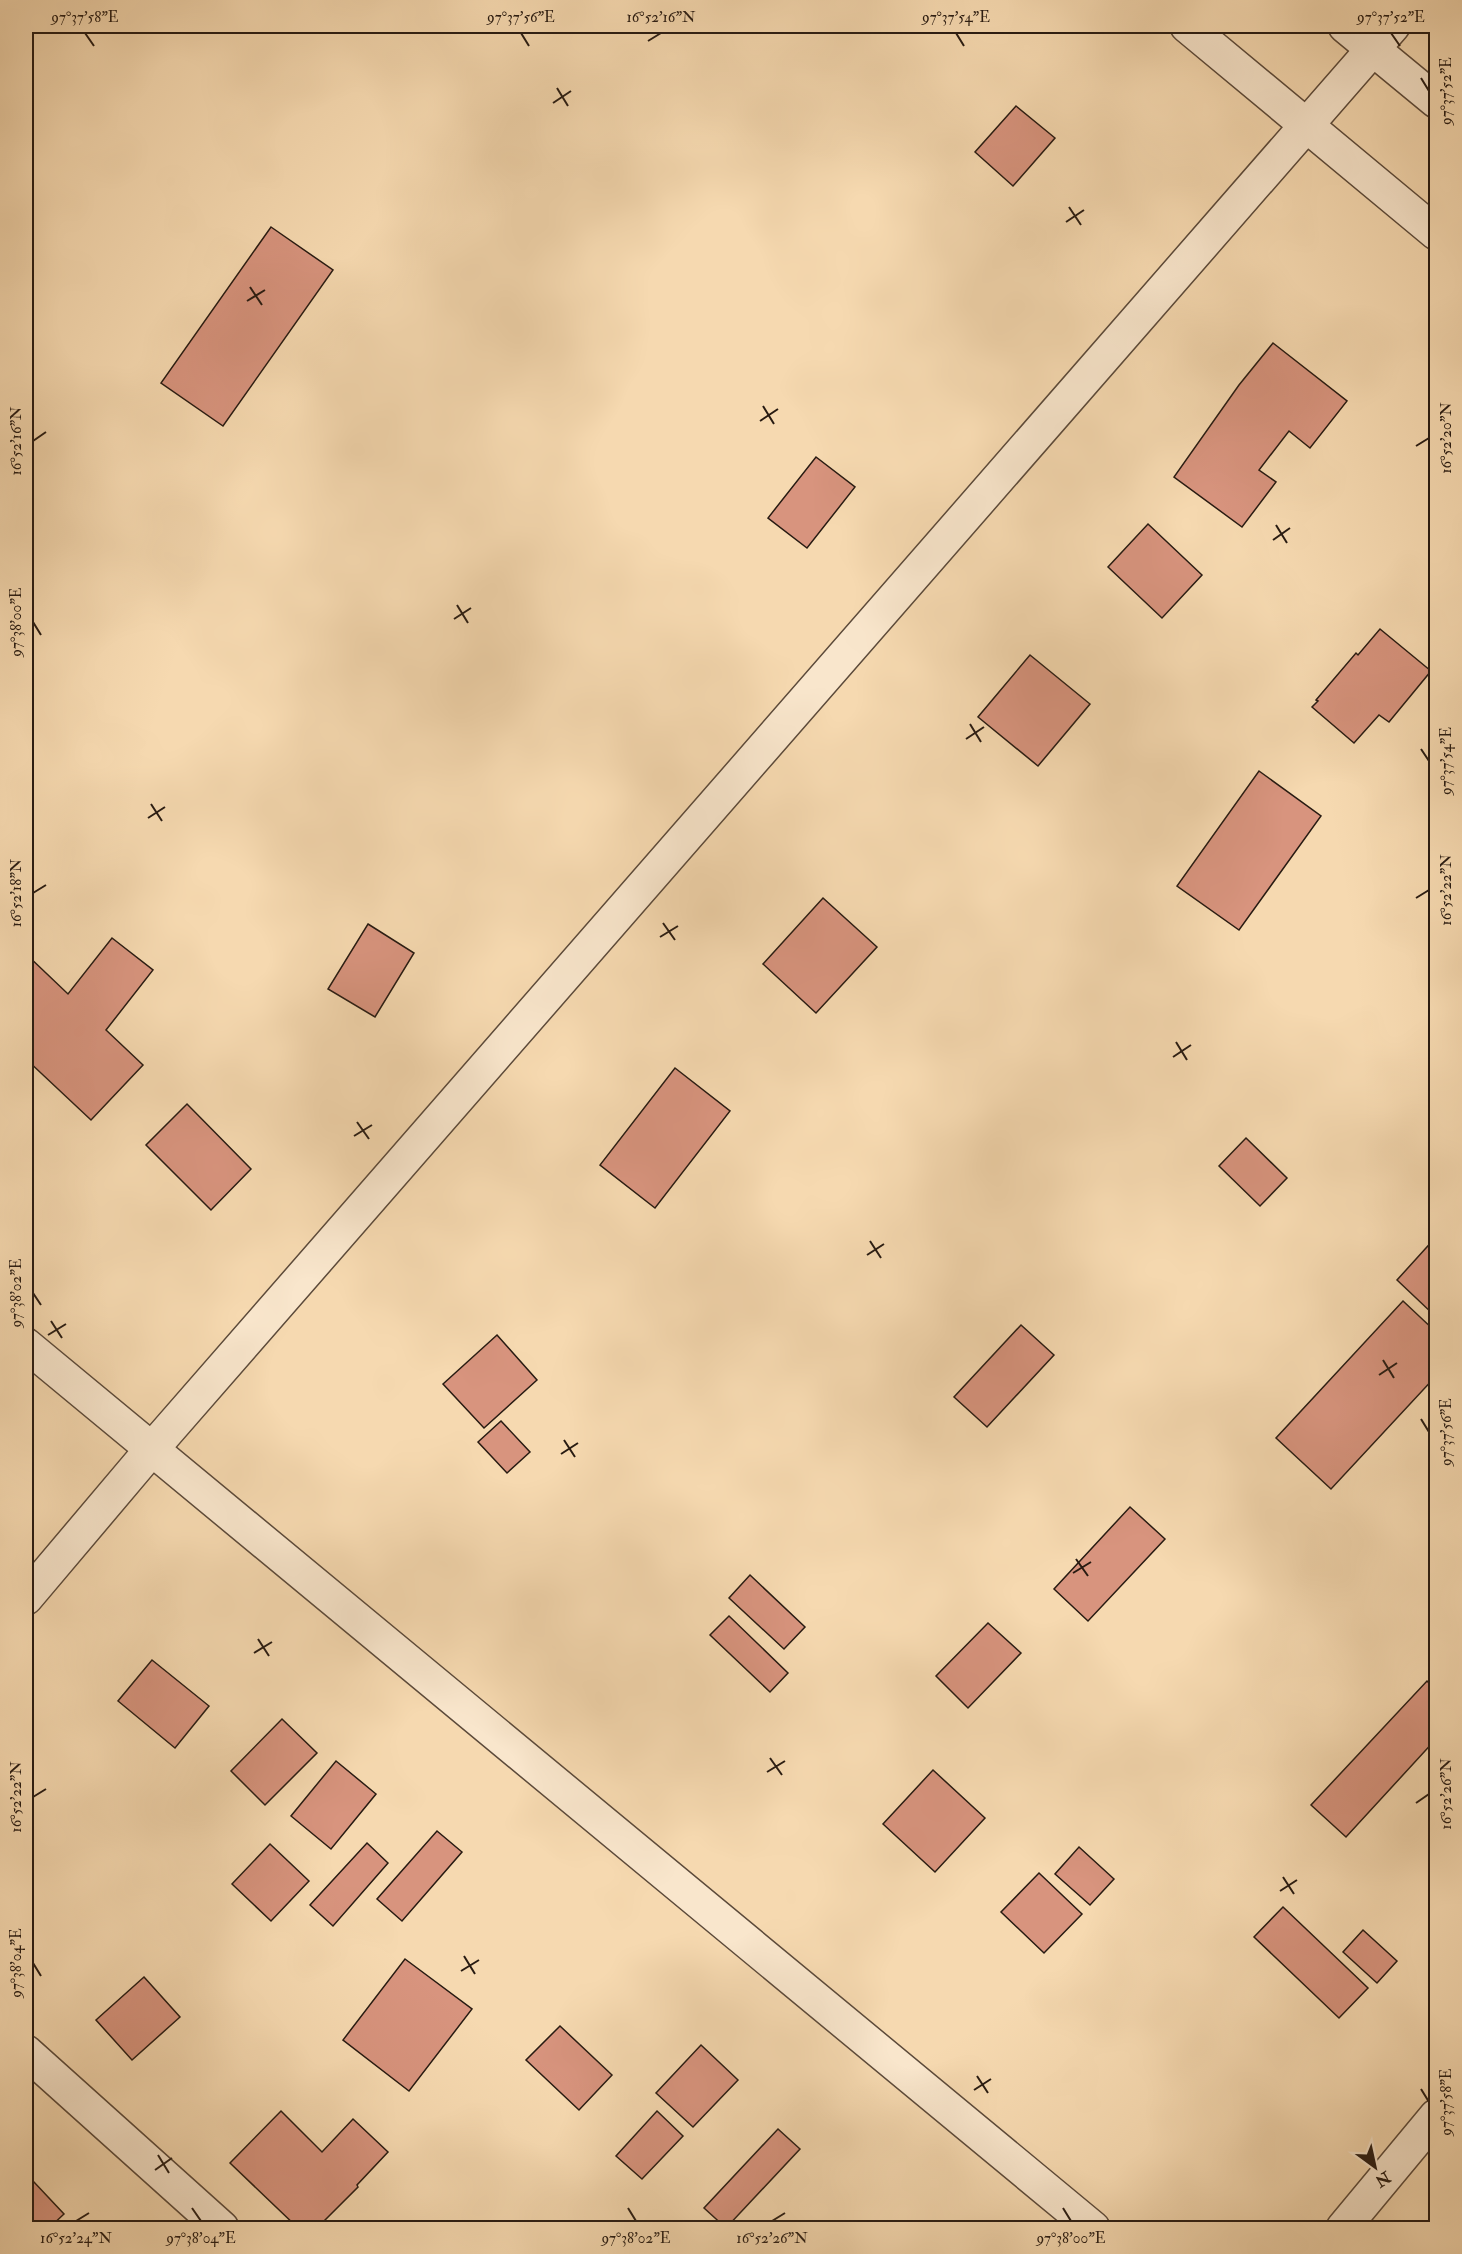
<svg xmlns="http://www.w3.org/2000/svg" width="1462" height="2254" viewBox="0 0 1462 2254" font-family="'IM FELL Double Pica',serif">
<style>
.building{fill:#d8947e;stroke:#281b12;stroke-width:1.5}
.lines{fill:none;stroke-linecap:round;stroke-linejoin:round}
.minor-casing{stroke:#5c4a3a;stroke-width:36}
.minor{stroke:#f9e6cc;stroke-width:33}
.ticks{fill:none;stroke:#281b12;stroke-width:2}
.neatline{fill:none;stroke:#281b12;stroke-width:2}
.ticks-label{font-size:15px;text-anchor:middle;fill:#281b12}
</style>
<rect width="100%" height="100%" fill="#f6d9b0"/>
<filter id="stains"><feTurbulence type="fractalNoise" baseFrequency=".00333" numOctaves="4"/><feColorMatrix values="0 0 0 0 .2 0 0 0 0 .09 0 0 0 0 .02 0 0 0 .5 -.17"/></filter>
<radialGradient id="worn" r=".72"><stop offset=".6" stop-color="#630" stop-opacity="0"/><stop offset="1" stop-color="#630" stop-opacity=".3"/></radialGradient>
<g class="building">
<path d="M1016,106l39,32 -42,48 -38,-34z"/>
<path d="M271,227l62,43 -110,156 -62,-43z"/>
<path d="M1273,343l74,58 -37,47 -21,-17 -30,39 17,12 -34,45 -68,-50 65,-92z"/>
<path d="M816,457l39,30 -48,61 -39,-30z"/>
<path d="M1148,524l54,51 -40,43 -54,-51z"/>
<path d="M1380,629l51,42 -42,51 -10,-7 -25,28 -42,-36 6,-6 -2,-1 40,-47 2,2z"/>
<path d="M1030,655l60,49 -52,62 -60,-49z"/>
<path d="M1259,771l62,45 -82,114 -62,-44z"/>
<path d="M823,898l54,49 -61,66 -53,-49z"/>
<path d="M368,924l46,29 -39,64 -47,-28z"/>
<path d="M112,938l41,32 -47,60 37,35 -52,55 -65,-61v-105l42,40z"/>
<path d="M675,1068l55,43 -75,97 -55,-43z"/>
<path d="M187,1104l64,65 -40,41 -65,-65z"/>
<path d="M1246,1138l41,40 -27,28 -41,-40z"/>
<path d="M1436,1237v76l-2,2 -37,-35z"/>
<path d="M1403,1301l33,31v44l-105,113 -55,-51z"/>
<path d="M1021,1325l33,30 -67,72 -33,-30z"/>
<path d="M497,1335l40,45 -53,48 -41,-44z"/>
<path d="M501,1421l29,31 -23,21 -29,-31z"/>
<path d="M1130,1507l35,32 -77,82 -34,-32z"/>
<path d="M750,1575l55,52 -21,22 -55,-51z"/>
<path d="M729,1616l59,57 -18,19 -60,-57z"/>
<path d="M988,1623l33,30 -53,55 -32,-32z"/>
<path d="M152,1660l57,46 -34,42 -57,-47z"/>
<path d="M1427,1681l9,9v49l-90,98 -35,-32z"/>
<path d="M282,1719l35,34 -52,52 -34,-34z"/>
<path d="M336,1761l40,33 -45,55 -40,-33z"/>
<path d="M933,1770l52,48 -50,54 -52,-48z"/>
<path d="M437,1831l25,21 -60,69 -25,-22z"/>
<path d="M367,1843l21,20 -55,63 -23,-21z"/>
<path d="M270,1844l39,37 -38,40 -39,-37z"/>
<path d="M1079,1847l35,32 -24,26 -35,-31z"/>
<path d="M1039,1873l43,41 -38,39 -43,-41z"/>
<path d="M1283,1907l85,81 -29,30 -85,-81z"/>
<path d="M1363,1930l34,31 -20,22 -34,-31z"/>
<path d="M405,1959l67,50 -63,82 -66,-51z"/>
<path d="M144,1977l36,40 -48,43 -36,-40z"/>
<path d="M560,2026l52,49 -33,35 -53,-50z"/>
<path d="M701,2045l37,35 -45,47 -37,-34z"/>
<path d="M281,2111l41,41 31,-33 35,33 -31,33 1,2 -41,41h-19l-68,-65z"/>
<path d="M657,2111l26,25 -41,43 -26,-23z"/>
<path d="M778,2129l22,20 -74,79 -22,-20z"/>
<path d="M33,2181l31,33 -15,14h-23v-40z"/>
</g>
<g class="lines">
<defs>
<g id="minor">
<path d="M1187,26l249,207"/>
<path d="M1345,26l91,75"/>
<path d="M26,1345l1067,883"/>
<path d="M26,1598l125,-148 1242,-1424"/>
<path d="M26,2052l196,176"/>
<path d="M1343,2228l93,-112"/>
</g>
</defs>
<use href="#minor" class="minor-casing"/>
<use href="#minor" class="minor"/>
</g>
<path class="ticks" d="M85,33l9,13M521,33l8,13M956,33l8,13M1391,33l9,13M648,41l13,-8M1421,78l8,13M557,88l11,18M553,103l18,-12M1069,207l12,18M1066,222l18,-12M250,287l12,18M247,301l18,-11M763,406l11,18M760,421l18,-12M33,441l13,-9M1416,446l13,-8M1276,525l11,18M1273,540l17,-12M457,605l11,18M454,619l17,-11M33,622l8,13M970,724l11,18M966,739l18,-12M1421,749l8,12M151,804l11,17M148,818l17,-11M33,893l13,-8M1416,898l13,-8M663,923l12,17M660,937l18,-11M1176,1042l11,18M1173,1057l18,-12M357,1122l12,17M354,1136l18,-11M870,1241l11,17M867,1255l17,-11M33,1293l8,12M51,1321l11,17M48,1335l18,-11M1383,1360l11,18M1379,1375l18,-12M1421,1419l8,13M564,1440l11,17M561,1454l17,-11M1076,1559l12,17M1073,1573l18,-11M258,1639l11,17M254,1653l18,-11M770,1758l12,17M767,1772l18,-11M33,1797l13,-8M1416,1803l13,-9M1283,1877l11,17M1280,1891l17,-11M464,1956l11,18M33,1963l8,13M461,1971l18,-11M977,2076l11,17M1421,2089l8,13M974,2090l17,-11M158,2155l11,18M155,2170l17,-12M192,2208l9,13M628,2208l8,13M1063,2208l8,13M76,2221l13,-8M772,2221l13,-8"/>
<rect width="1462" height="2254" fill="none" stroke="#f6d9b0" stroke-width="66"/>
<g transform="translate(1375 2167) rotate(147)" stroke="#f9e6cc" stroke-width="4.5" paint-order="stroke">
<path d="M0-4.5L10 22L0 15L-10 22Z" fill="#281b12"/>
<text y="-9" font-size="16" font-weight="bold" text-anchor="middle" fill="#281b12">N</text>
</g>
<rect x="33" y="33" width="1396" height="2188" class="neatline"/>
<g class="ticks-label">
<text x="85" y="22">97°37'58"E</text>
<text x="521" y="22">97°37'56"E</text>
<text x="661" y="22">16°52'16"N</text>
<text x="956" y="22">97°37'54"E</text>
<text x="1391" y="22">97°37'52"E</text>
<text transform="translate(1446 91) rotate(-90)" y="5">97°37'52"E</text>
<text transform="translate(1446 438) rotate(-90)" y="5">16°52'20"N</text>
<text transform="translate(16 441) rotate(-90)" y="5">16°52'16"N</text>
<text transform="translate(16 622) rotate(-90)" y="5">97°38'00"E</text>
<text transform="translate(1446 761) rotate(-90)" y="5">97°37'54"E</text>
<text transform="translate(1446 890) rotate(-90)" y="5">16°52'22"N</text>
<text transform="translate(16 893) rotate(-90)" y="5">16°52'18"N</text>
<text transform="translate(16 1293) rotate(-90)" y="5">97°38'02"E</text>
<text transform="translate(1446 1432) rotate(-90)" y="5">97°37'56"E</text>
<text transform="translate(1446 1794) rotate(-90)" y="5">16°52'26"N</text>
<text transform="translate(16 1797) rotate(-90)" y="5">16°52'22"N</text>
<text transform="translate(16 1963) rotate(-90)" y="5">97°38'04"E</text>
<text transform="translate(1446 2102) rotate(-90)" y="5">97°37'58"E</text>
<text x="76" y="2243">16°52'24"N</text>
<text x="201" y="2243">97°38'04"E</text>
<text x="636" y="2243">97°38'02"E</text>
<text x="772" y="2243">16°52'26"N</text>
<text x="1071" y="2243">97°38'00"E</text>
</g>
<rect width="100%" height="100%" filter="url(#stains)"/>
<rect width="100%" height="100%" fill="url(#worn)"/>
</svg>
